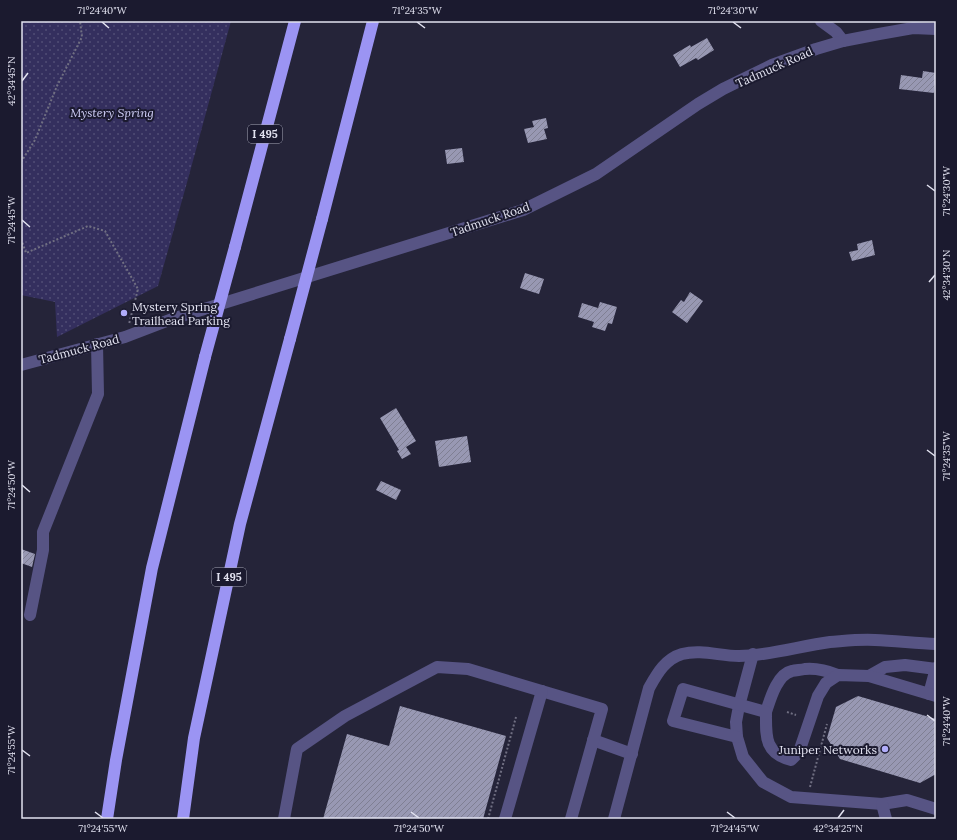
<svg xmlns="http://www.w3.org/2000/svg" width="957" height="840" viewBox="0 0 957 840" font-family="Lora,serif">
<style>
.park{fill:url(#park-dots)}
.building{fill:url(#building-hatch)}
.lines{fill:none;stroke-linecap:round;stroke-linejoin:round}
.path{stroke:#706f82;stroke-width:2;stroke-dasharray:2 2;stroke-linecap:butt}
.minor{stroke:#575484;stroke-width:12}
.highway{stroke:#9b94f3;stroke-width:12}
.highway-bridge{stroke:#9b94f3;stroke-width:12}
.ticks{fill:none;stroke:#e2e2f0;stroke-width:1.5}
.poi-dot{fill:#b1adfa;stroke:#1b1a2f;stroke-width:1.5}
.labels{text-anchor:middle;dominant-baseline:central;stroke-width:4;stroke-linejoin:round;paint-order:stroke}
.shield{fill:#1b1a2f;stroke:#a6a6b6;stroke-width:1}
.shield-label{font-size:11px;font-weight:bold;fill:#e2e2f0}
.street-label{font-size:12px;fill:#e2e2f0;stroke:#1b1a2f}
.park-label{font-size:12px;font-style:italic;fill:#d2d1fa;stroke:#1b1a2f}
.poi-label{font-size:12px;fill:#e2e2f0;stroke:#1b1a2f;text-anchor:start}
.neatline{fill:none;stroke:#e2e2f0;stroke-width:1.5}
.ticks-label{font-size:10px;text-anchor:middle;fill:#e2e2f0}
</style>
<defs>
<pattern id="park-dots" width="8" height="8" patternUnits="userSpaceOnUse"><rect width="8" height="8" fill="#342f5e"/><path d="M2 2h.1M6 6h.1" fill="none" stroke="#514d75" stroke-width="1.8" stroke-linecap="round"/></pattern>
<pattern id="building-hatch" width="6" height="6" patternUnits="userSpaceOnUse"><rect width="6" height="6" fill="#9898b3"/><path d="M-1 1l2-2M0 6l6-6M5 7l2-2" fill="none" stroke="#7f7f93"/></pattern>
</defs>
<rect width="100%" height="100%" fill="#252439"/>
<path class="park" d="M21,21h210l-43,158 -30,107 -101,51 -2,-35 -34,-7z"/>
<g class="building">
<path d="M707,38l7,12 -16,10 -2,-2 -16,9 -7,-12 17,-10 1,2z"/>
<path d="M923,71l13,2 -2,20 -35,-4 2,-14 21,3z"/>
<path d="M546,118l2,10 -4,1 3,10 -19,4 -4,-14 10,-2 -2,-6z"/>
<path d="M462,148l2,14 -17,2 -2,-14z"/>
<path d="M872,240l3,15 -23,6 -3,-9 9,-2 -1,-6z"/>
<path d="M525,273l19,6 -5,15 -19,-6z"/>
<path d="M690,292l13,9 -16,22 -15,-11 9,-12 3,2z"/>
<path d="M600,302l17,5 -5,17 -4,-1 -3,8 -13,-4 2,-5 -16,-5 4,-14 16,5z"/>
<path d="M396,408l20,33 -10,6 5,7 -9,5 -5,-8 2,-1 -19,-32z"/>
<path d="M467,436l4,26 -32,5 -4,-26z"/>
<path d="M381,481l20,9 -5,10 -20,-10z"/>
<path d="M21,549l14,5 -3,13 -11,-4z"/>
<path d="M858,696l78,23v55l-16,9 -80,-24 -13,-21 9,-31z"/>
<path d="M400,706l106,30 -23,83h-160l24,-85 42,12z"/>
</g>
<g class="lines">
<g class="path">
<path d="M21,162l14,-22 22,-54 25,-49 -2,-16"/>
<path d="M21,239l5,14 62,-27 17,5 33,58 -9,35"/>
<path d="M787,712l9,3"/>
<path d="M810,787l17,-63"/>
<path d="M488,819l28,-102"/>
</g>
<g class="minor">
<path d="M821,21l15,11 7,9"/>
<path d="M21,365l104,-28 47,-18 351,-109 73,-36 102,-70 25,-15 49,-24 44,-16 27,-8 36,-7 34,-6 23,1"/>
<path d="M30,615l13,-65v-18l55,-138 -1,-50"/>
<path d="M753,654l-14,52 -3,16 1,15 6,20 20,25 28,15 91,7 25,-4 29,9"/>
<path d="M869,676l16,-9 20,-2 31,4"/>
<path d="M929,694l7,-26"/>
<path d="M766,712c4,-12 11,-38 26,-41 4,-1 9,-1 13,-2 11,-1 23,2 33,6"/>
<path d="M737,737l-64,-16 10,-32 83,23c0,24 -2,41 25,48l8,-8 19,-56 8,-13 12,-8 31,1 67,20"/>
<path d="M593,740l39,14"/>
<path d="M882,804l4,15"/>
<path d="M284,819l13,-70 48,-33 92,-49 31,2 134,40 -31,110"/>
<path d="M505,819l37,-128"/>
<path d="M614,819l35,-131c8,-14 16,-29 33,-34 19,-5 38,2 57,2 29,0 61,-10 91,-14 14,-1 30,-3 45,-2 20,1 41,3 61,4"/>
</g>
<g class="highway">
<path d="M322,219l51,-198"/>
<path d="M235,247l60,-226"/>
<path d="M107,819l9,-59 36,-192 53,-211"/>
<path d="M183,819l11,-81 46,-214 50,-185"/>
</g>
<g class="highway-bridge">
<path d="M290,339l32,-120"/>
<path d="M205,357l30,-110"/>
</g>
</g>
<path class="ticks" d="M102,22l7,6M417,22l8,6M733,22l8,6M22,81l6,-8M927,185l8,6M22,220l8,7M929,282l6,-7M927,450l8,6M22,485l8,7M927,715l8,6M22,750l8,6M95,812l8,6M411,812l8,6M727,812l8,6M838,818l6,-8"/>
<g class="poi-dot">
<circle cx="124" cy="313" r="4"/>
<circle cx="885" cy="749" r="4"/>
</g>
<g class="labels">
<g class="shield">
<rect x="248" y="125" width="34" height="18" rx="3"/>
<rect x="212" y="568" width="34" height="18" rx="3"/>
</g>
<g class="shield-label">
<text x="265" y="134">I 495</text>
<text x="229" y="577">I 495</text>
</g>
<g class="street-label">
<text transform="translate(774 67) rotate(-24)">Tadmuck Road</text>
<text transform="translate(490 219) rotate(-19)">Tadmuck Road</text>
<text transform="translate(79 349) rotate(-15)">Tadmuck Road</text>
</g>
<g class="park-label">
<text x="112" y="112">Mystery Spring</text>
</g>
<g class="poi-label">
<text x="132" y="306">Mystery Spring<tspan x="132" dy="14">Trailhead Parking</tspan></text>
<text x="877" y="749" text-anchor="end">Juniper Networks</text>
</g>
</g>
<rect width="957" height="840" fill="none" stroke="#1b1a2f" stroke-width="44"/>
<rect x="22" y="22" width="913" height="796" class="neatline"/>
<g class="ticks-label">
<text x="102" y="14">71°24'40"W</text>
<text x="417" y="14">71°24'35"W</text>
<text x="733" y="14">71°24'30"W</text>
<text transform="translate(11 81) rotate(-90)" y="4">42°34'45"N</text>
<text transform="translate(946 191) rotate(-90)" y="4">71°24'30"W</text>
<text transform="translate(11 220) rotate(-90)" y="4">71°24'45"W</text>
<text transform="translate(946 275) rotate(-90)" y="4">42°34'30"N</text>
<text transform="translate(946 456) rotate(-90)" y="4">71°24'35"W</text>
<text transform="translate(11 485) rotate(-90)" y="4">71°24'50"W</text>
<text transform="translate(946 721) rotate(-90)" y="4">71°24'40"W</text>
<text transform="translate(11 750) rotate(-90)" y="4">71°24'55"W</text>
<text x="103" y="832">71°24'55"W</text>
<text x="419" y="832">71°24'50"W</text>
<text x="735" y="832">71°24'45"W</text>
<text x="838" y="832">42°34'25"N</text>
</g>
</svg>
